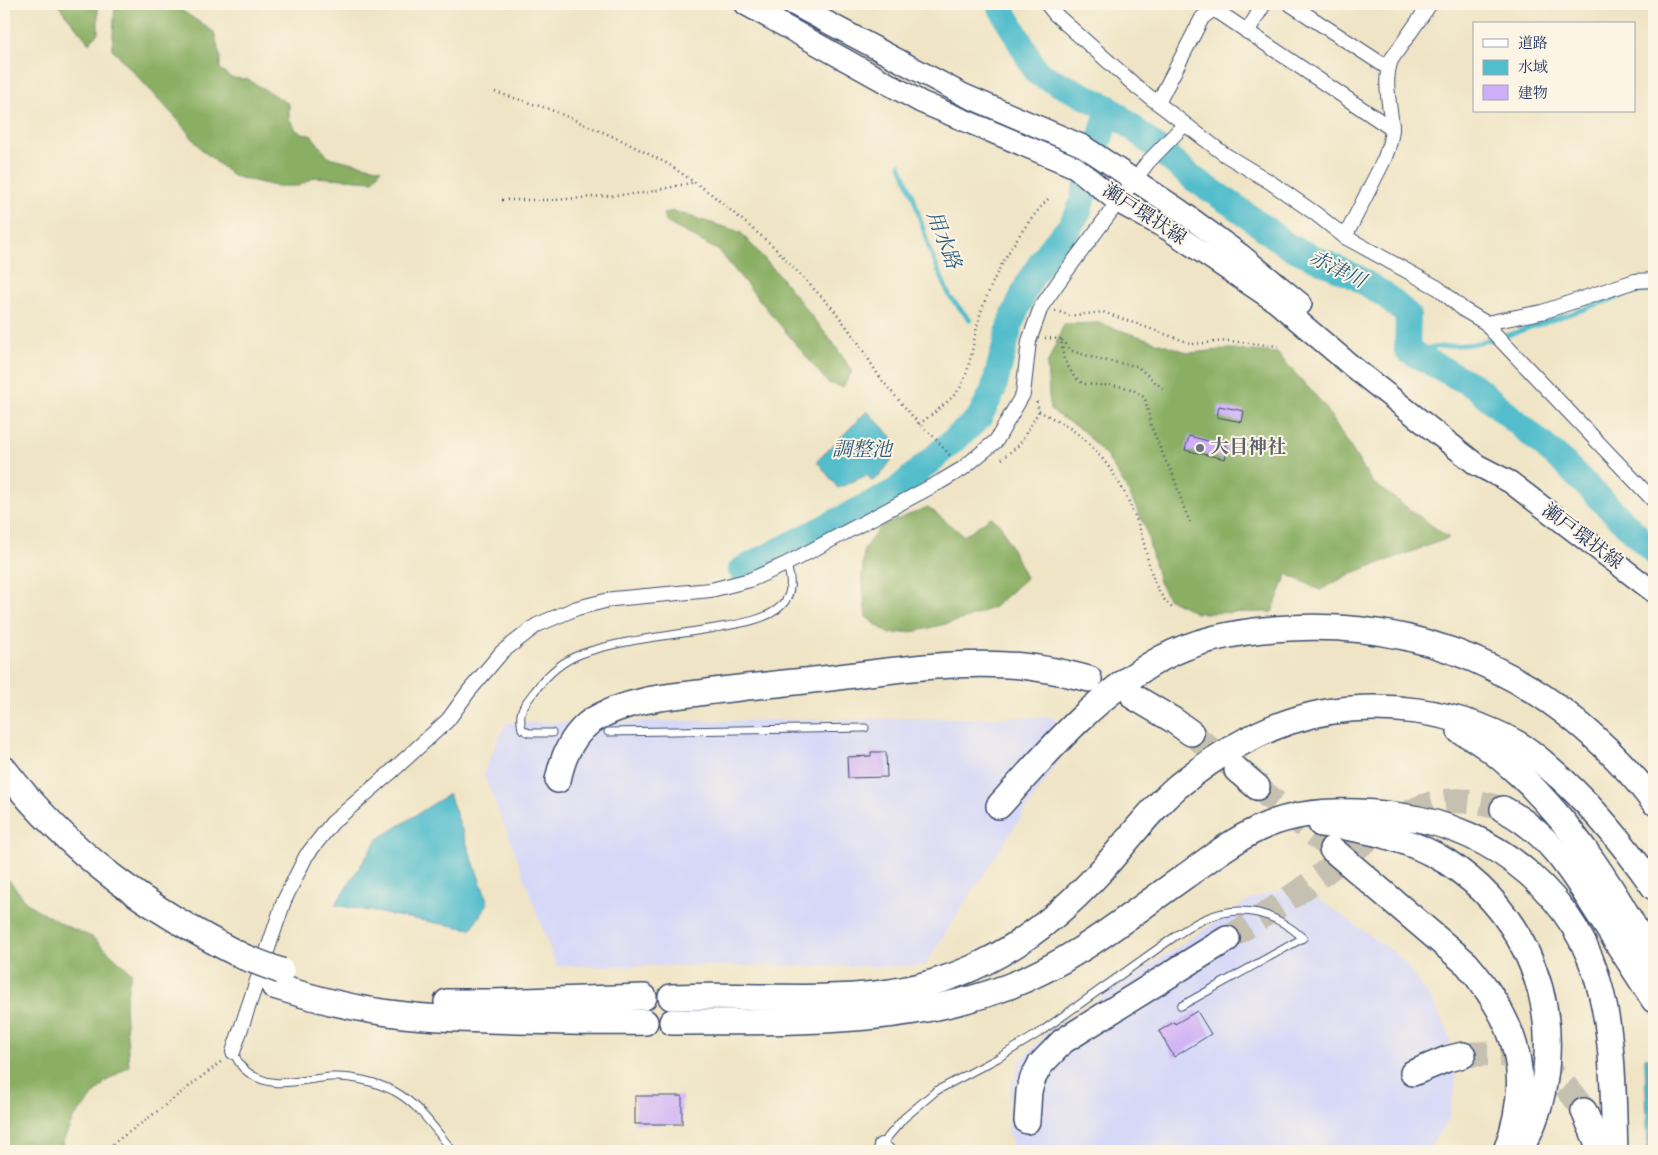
<svg xmlns="http://www.w3.org/2000/svg" width="1658" height="1155" viewBox="0 0 1658 1155" font-family="'IM FELL English','Noto Serif JP',serif">
<style>
.built{fill:#d6d8f8}
.forest{fill:#8aaf64;stroke:#526f61}
.water{fill:#52bdcc;stroke:#367695}
.lines{fill:none;stroke-linecap:round;stroke-linejoin:round}
.stream{stroke:#52bdcc;stroke-width:4.5}
.river{stroke:#52bdcc;stroke-width:26}
.building{fill:#ceaef8}
.motorway-tunnel{stroke:#c5c0b0;stroke-width:25;stroke-dasharray:25 12;stroke-linecap:butt}
.service-casing{stroke:#3b4a6d;stroke-width:9}
.minor-casing{stroke:#3b4a6d;stroke-width:16}
.primary-casing{stroke:#3b4a6d;stroke-width:24}
.motorway-casing{stroke:#3b4a6d;stroke-width:28}
.path{stroke:#3b4a6d;stroke-width:2.5;stroke-dasharray:1 4;stroke-linecap:butt}
.service{stroke:#fff;stroke-width:7}
.minor{stroke:#fff;stroke-width:14}
.primary{stroke:#fff;stroke-width:21}
.motorway{stroke:#fff;stroke-width:25}
.motorway-bridge-casing{stroke:#3b4a6d;stroke-width:28;stroke-linecap:butt}
.motorway-bridge{stroke:#fff;stroke-width:25}
.worship-dot{fill:#6b7280;stroke:#fcf5e5;stroke-width:2}
.labels{text-anchor:middle;dominant-baseline:central;stroke-width:4;stroke-linejoin:round;paint-order:stroke}
.street-label{font-size:19px;fill:#1b2f5e;stroke:#fcf5e5}
.worship-label{font-size:19px;font-weight:bold;fill:#5b616d;stroke:#fcf5e5;text-anchor:start}
.water-label{font-size:20px;font-style:italic;fill:#2c5a7f;stroke:#fcf5e5}
</style>
<rect width="100%" height="100%" fill="#fcf5e5"/>
<filter id="ink" filterUnits="userSpaceOnUse"><feTurbulence type="fractalNoise" baseFrequency=".02" numOctaves="2"/><feDisplacementMap in="SourceGraphic" scale="10" xChannelSelector="R" yChannelSelector="G"/><feConvolveMatrix kernelMatrix="1 2 1 2 8 2 1 2 1" color-interpolation-filters="sRGB"/></filter>
<filter id="wash" filterUnits="userSpaceOnUse"><feTurbulence type="fractalNoise" baseFrequency=".0096" numOctaves="4" result="noise"/><feDisplacementMap in="SourceGraphic" scale="20" xChannelSelector="R" yChannelSelector="G"/><feGaussianBlur stdDeviation="1.12" result="paint"/><feColorMatrix in="noise" values="0 0 0 0 0 0 0 0 0 0 0 0 0 0 0 0 0 1.4 0 .05"/><feComposite in="paint" operator="in"/></filter>
<g filter="url(#wash)">
<rect width="100%" height="100%" fill="#efe4c5"/>
<g class="built">
<path d="M1052,717l20,22 -148,227h-368l-44,-122 -29,-70 23,-51z"/>
<path d="M1298,884l103,74 30,41 18,35 7,50 -8,36 -19,29 -2,2h-412l-7,-22 2,-39 11,-31 30,-29 200,-131z"/>
</g>
<g class="forest">
<path d="M57,4h41v29l-9,10z"/>
<path d="M115,4h57l42,28 6,24v13l11,9 16,1 42,25v15l8,12 15,5 16,21 53,12 -8,12 -58,-4 -17,9h-23l-42,-10 -31,-26 -25,-31 -65,-70z"/>
<path d="M673,211l67,21 39,43 57,72 16,24 -9,16 -15,-4 -109,-132 -53,-29 -3,-8z"/>
<path d="M1098,323l92,30 40,-4 47,4 47,52 48,77 77,56 -97,35 -32,17 -33,-16 -15,38 -76,1 -28,-15 -9,-16 -14,-56 -19,-39 -19,-30 -24,-26 -33,-21 -3,-45 17,-41z"/>
<path d="M928,507l36,29 27,-19 9,7 26,54 -32,29 -29,12 -48,12 -28,3 -23,-17 -4,-40 2,-28 17,-23z"/>
<path d="M4,874l24,30 38,22 26,11 39,35 -6,34 4,60 -24,16 -32,37 -14,32h-55z"/>
</g>
<g class="water">
<path d="M867,411l29,30 -10,13 6,5 -12,17 -8,5 -5,-6 -29,13 -21,-27z"/>
<path d="M449,794l39,109 -17,26 -136,-24 43,-66z"/>
<path d="M1654,1057v94h-6l-3,-93z"/>
</g>
<g class="lines">
<g class="stream">
<path d="M900,164l13,32 17,55 20,46 20,23"/>
<path d="M1407,350l65,-6 27,-6 132,-45 23,-3"/>
</g>
<g class="river">
<path d="M999,4l38,69 72,35 85,71 42,28 52,39 68,31 30,19 22,19 -1,35 69,37 88,76 90,89"/>
<path d="M741,570l155,-79 83,-73 14,-27 18,-69 17,-39 21,-33 20,-22 10,-17 30,-103"/>
</g>
</g>
<g id="blocks">
<g class="building">
<path d="M1219,406l25,5 -2,11 -25,-5z"/>
<path d="M1189,436l38,10 1,2 -3,11 -40,-9z"/>
<path d="M871,752h15l1,25 -39,1 -1,-21 24,-1z"/>
<path d="M1197,1011l14,23 -37,23 -15,-26 15,-9 1,2z"/>
<rect x="635" y="1096" width="47" height="28"/>
</g>
</g>
</g>
<g filter="url(#ink)">
<use href="#blocks" fill-opacity="0" stroke="#3b4a6d" stroke-width="1"/>
<g class="lines">
<g class="motorway-tunnel">
<path d="M1191,733l44,36"/>
<path d="M1257,787l75,62"/>
<path d="M1227,939c33,-21 66,-42 97,-66 28,-21 66,-54 98,-66 27,-10 54,-7 81,2"/>
<path d="M1463,1055c57,-6 90,7 121,56"/>
</g>
<defs>
<g id="service">
<path d="M608,732l257,-4"/>
<path d="M552,733h-23l-7,-4c-4,-18 1,-23 12,-37 12,-16 28,-31 47,-38 38,-14 88,-18 128,-25 21,-4 56,-7 72,-23 12,-11 11,-28 5,-42"/>
<path d="M233,1052c3,5 6,12 10,16 26,25 57,11 88,9 21,-1 45,5 63,14 26,14 41,39 59,60"/>
<path d="M876,1151l28,-33 32,-27 62,-33 41,-25 138,-98c9,-6 19,-13 30,-17 35,-15 69,-5 96,20l-122,68"/>
</g>
<g id="minor">
<path d="M1047,4l8,10 83,74 86,66 46,28 46,32 29,23 93,51 26,22 22,13 6,8 162,170"/>
<path d="M1290,4l98,64"/>
<path d="M1247,32l17,-28"/>
<path d="M1158,103l44,-85 10,-8 8,3 172,116"/>
<path d="M1345,237l39,-77c4,-10 8,-23 8,-34 -2,-21 -9,-45 -1,-66l39,-56"/>
<path d="M1486,323l56,-11 93,-31 19,-1"/>
<path d="M233,1052l51,-151 22,-45 26,-33 58,-50 58,-53 21,-29 33,-39 35,-27 40,-17 36,-9 98,-9 39,-10 36,-16 154,-82 22,-13 34,-28 27,-47 6,-53 12,-34 21,-30 86,-115 36,-37"/>
<path d="M881,1145l7,6"/>
</g>
<g id="primary">
<path d="M745,4l176,98 154,65 43,35 51,28 107,72 78,66 123,97 33,17 144,110"/>
<path d="M793,4l171,91 119,51 95,63 63,46 60,49"/>
</g>
<g id="motorway">
<path d="M1134,697l39,23 18,13"/>
<path d="M1460,731c22,10 41,27 59,43 57,54 98,120 135,189"/>
<path d="M4,769c67,86 144,140 240,188"/>
<path d="M1237,770l20,17"/>
<path d="M558,780c5,-24 14,-46 35,-60 31,-19 70,-23 106,-27 35,-5 70,-8 105,-12 67,-7 136,-20 203,-16 28,1 55,7 82,14"/>
<path d="M999,806c49,-55 97,-112 163,-148 39,-21 84,-28 128,-30 148,-8 274,58 364,174"/>
<path d="M1503,809c46,23 71,66 97,107 18,28 36,56 54,84"/>
<path d="M1321,824c42,4 89,15 126,38 70,45 108,125 99,207 -3,29 -11,57 -27,82"/>
<path d="M1332,849l135,115c51,60 67,112 39,187"/>
<path d="M274,986c38,12 76,22 115,27 43,6 87,7 130,8 42,1 84,2 126,1"/>
<path d="M671,997c29,-1 58,-1 87,0 81,1 150,3 225,-34 45,-22 84,-55 118,-92 25,-28 48,-60 77,-85 73,-59 145,-88 239,-75 34,5 69,15 99,32 11,6 22,15 32,24 42,35 75,76 106,120"/>
<path d="M447,1002h45l152,-5"/>
<path d="M672,1022c111,-1 229,5 335,-35 66,-25 120,-70 177,-110 27,-19 53,-40 83,-52 42,-17 91,-15 134,-9 96,13 177,81 200,176 13,52 12,106 14,159"/>
<path d="M1413,1073l34,-14 16,-4"/>
<path d="M1584,1111l17,40"/>
<path d="M1027,1121l2,-30 4,-13 7,-13 23,-24 164,-102"/>
</g>
</defs>
<use href="#service" class="service-casing"/>
<use href="#minor" class="minor-casing"/>
<use href="#primary" class="primary-casing"/>
<use href="#motorway" class="motorway-casing"/>
<g class="path">
<path d="M495,92l54,17 70,30 49,25 43,30 61,51 62,65 24,32 22,36 39,46 15,13 18,21"/>
<path d="M502,200h52l90,-7 51,-11"/>
<path d="M1055,311l9,2 4,3 35,-4 90,32 35,-3 50,5"/>
<path d="M1045,338l16,1 3,20 10,18 10,7 35,2 13,3 13,9 6,28 15,36 6,10 12,36 6,14"/>
<path d="M1062,340l10,11 29,9 36,6 26,23"/>
<path d="M1039,411c13,7 28,14 40,24 29,24 48,57 60,92 10,28 10,60 33,81"/>
<path d="M919,424c11,-8 36,-26 42,-38 12,-24 12,-52 21,-77 14,-40 38,-80 67,-111"/>
<path d="M1002,459l17,-14 20,-34 -3,-11"/>
<path d="M105,1151l10,-9 27,-19 80,-62"/>
</g>
<use href="#service" class="service"/>
<use href="#minor" class="minor"/>
<use href="#primary" class="primary"/>
<use href="#motorway" class="motorway"/>
<defs>
<path id="motorway-bridge" d="M244,957l37,14"/>
</defs>
<use href="#motorway-bridge" class="motorway-bridge-casing"/>
<use href="#motorway-bridge" class="motorway-bridge"/>
</g>
</g>
<circle class="worship-dot" cx="1200" cy="448" r="5"/>
<g class="labels">
<g class="street-label">
<text transform="translate(1144 215) rotate(33)">瀬戸環状線</text>
<text transform="translate(1582 537) rotate(37)">瀬戸環状線</text>
</g>
<g class="worship-label">
<text x="1210" y="448">大目神社</text>
</g>
<g class="water-label">
<text transform="translate(943 240) rotate(69)">用水路</text>
<text transform="translate(1337 270) rotate(26)">赤津川</text>
<text x="862" y="450">調整池</text>
</g>
</g>
<rect width="1658" height="1155" fill="none" stroke="#fcf5e5" stroke-width="20"/>
<rect x="1473" y="22" width="162" height="90" fill="#fcf5e5" stroke="#a2a6af"/>
<rect x="1483" y="39" width="25" height="8" fill="#ffffff" stroke="#a2a6af"/>
<text x="1518" y="48" font-size="15" fill="#1b2f5e">道路</text>
<rect x="1483" y="60" width="25" height="15" fill="#52bdcc" stroke="#a2a6af"/>
<text x="1518" y="72" font-size="15" fill="#1b2f5e">水域</text>
<rect x="1483" y="85" width="25" height="15" fill="#ceaef8" stroke="#a2a6af"/>
<text x="1518" y="98" font-size="15" fill="#1b2f5e">建物</text>
</svg>
